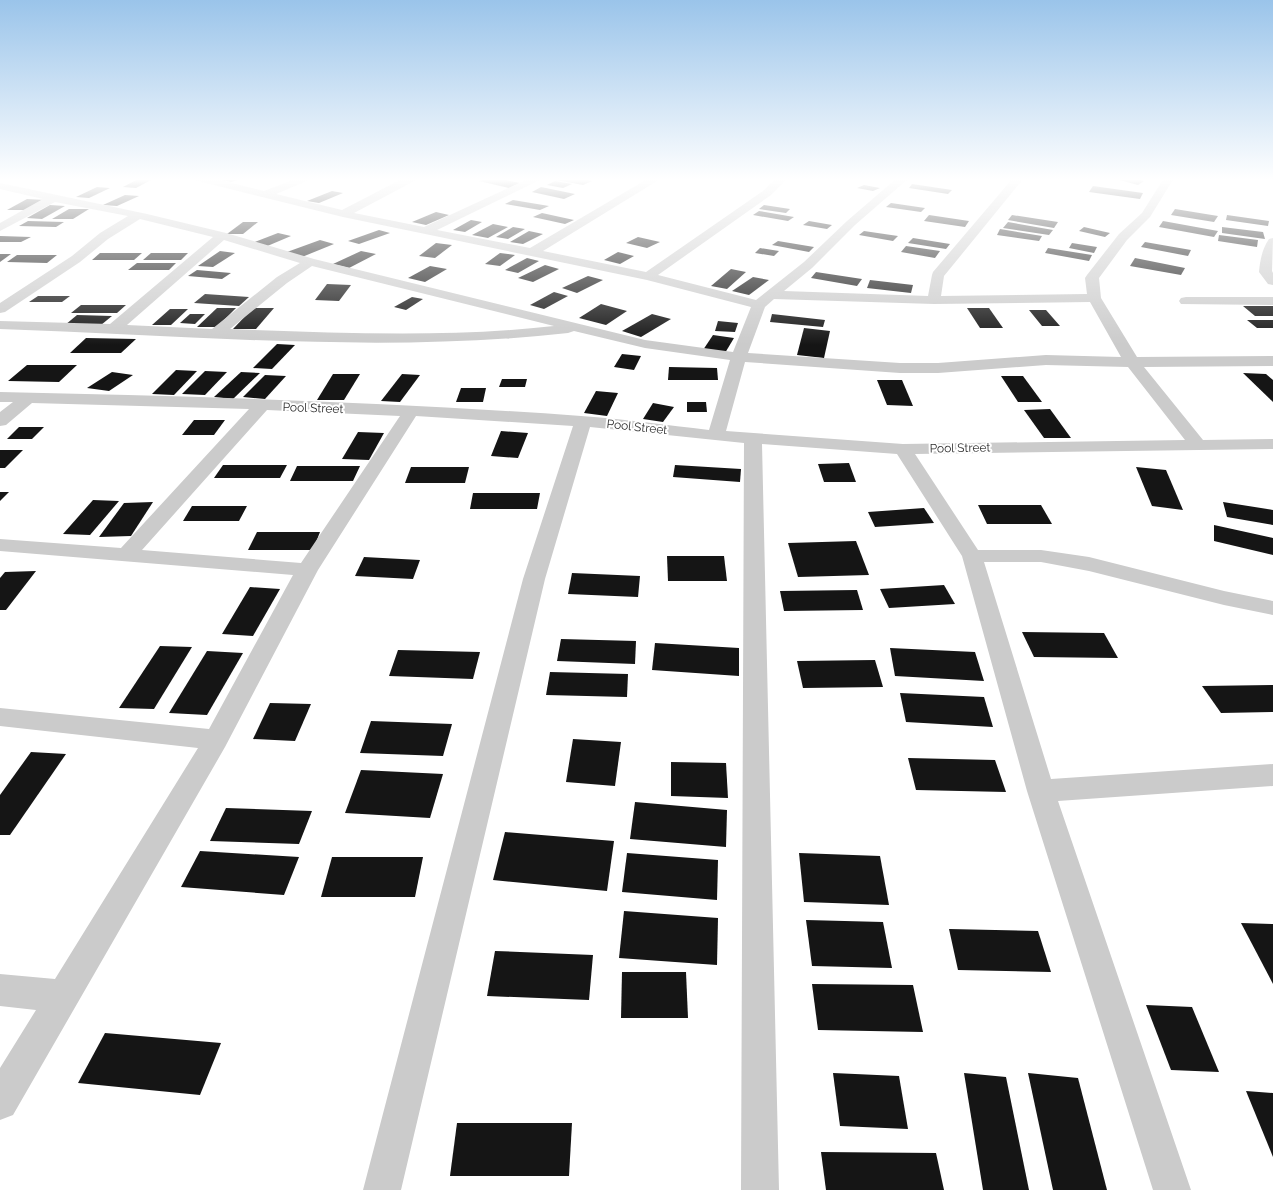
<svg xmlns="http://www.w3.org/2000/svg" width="1273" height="1190" viewBox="0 0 1273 1190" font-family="Raleway,sans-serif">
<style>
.building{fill:#151515}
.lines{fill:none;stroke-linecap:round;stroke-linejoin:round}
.minor{fill:#cbcbcb;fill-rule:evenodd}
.labels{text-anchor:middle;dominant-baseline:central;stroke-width:4;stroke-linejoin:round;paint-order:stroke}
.far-street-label{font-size:12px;fill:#2e2e2e;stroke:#fff}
</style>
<rect width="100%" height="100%" fill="#fff"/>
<g class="building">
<path d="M140,178h15l-19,10 -13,-1z"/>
<path d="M226,178h16v1l-11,3 -10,-2z"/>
<path d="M487,178h10l23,5 -11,5 -30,-7z"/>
<path d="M559,178h21l12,3 -9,4 -27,-5z"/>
<path d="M1112,178h19l13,3 -6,4z"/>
<path d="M555,181l17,3 -9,4 -16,-3z"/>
<path d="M912,184l40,6 -4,4 -39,-6z"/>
<path d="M864,185l16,3 -7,3 -16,-3z"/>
<path d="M1093,186l50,7 -3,6 -51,-7z"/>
<path d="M97,187l13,1 -21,10 -13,-1z"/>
<path d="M541,187l34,7 -11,5 -32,-7z"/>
<path d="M332,191l11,2 -24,10 -12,-2z"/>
<path d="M125,195l14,1 -22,10 -14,-1z"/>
<path d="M27,199l19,1 -19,10h-20z"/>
<path d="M513,200l36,6 -9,4 -35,-6z"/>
<path d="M891,203l34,5 -4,4 -35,-5z"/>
<path d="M50,205l15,1 -23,13 -15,-1z"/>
<path d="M764,205l26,4 -4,4 -27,-4z"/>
<path d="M69,209h20l-16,10h-21z"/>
<path d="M1175,209l43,7 -4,6 -43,-7z"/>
<path d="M759,211l35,6 -6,4 -35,-6z"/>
<path d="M436,212l13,3 -23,10 -14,-3z"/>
<path d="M542,213l32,7 -9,4 -32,-7z"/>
<path d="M929,215l40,6 -4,6 -41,-6z"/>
<path d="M1012,215l46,7 -4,6 -46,-8z"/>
<path d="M1227,215l42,6 -1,5 -42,-6z"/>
<path d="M471,220l11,2 -17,10 -12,-2z"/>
<path d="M28,221l36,1 -8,5 -37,-1z"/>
<path d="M809,221l23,4 -5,4 -24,-4z"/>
<path d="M1163,221l55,10 -4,6 -55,-10z"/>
<path d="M243,222h15l-15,12h-16z"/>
<path d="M1008,222l45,8 -4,5 -46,-7z"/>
<path d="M493,224l15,3 -20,11 -16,-3z"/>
<path d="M513,227l12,2 -17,10 -12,-2z"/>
<path d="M1084,227l26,6 -5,4 -26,-6z"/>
<path d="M1222,227l41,5 2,7 -43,-6z"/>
<path d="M1000,229l42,7 -3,5 -42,-6z"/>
<path d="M379,230l11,3 -31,11 -11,-3z"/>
<path d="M529,231l14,3 -20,10 -13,-2z"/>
<path d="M864,231l34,5 -5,5 -34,-6z"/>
<path d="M278,233l13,3 -26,11 -13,-4z"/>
<path d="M1219,235l39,5 -1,7 -39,-6z"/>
<path d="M0,236l31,1 -10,5h-21z"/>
<path d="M638,237l22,5 -13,6 -21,-5z"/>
<path d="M913,238l37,6 -4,5 -38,-6z"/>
<path d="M320,240l14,4 -32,13 -15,-5z"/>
<path d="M778,241l36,6 -5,5 -37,-7z"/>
<path d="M1145,242l46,8 -3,6 -47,-9z"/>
<path d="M436,243l16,2 -17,13 -16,-2z"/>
<path d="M1072,243l25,4 -3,6 -25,-5z"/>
<path d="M906,246l34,5 -5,7 -34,-6z"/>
<path d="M760,248l19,3 -5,5 -19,-3z"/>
<path d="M1048,248l44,7 -3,6 -44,-8z"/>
<path d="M220,251l15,2 -22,14 -15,-1z"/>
<path d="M361,251l15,3 -27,14 -16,-4z"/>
<path d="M618,252l16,4 -14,8 -16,-4z"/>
<path d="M100,253h42l-8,7h-42z"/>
<path d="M151,253h37l-7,7h-38z"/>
<path d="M500,253l15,2 -15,11 -15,-2z"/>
<path d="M0,254h11l-11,8z"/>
<path d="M17,255h40l-10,8 -40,-1z"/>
<path d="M527,258l12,3 -21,12 -13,-3z"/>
<path d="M1135,258l50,10 -4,7 -51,-9z"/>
<path d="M137,263h39l-7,7h-41z"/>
<path d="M545,265l14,4 -26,13 -15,-4z"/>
<path d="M430,266l17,3 -22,13 -17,-4z"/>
<path d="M731,269l15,3 -19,17 -16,-3z"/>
<path d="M197,270l34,3 -9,6 -34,-3z"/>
<path d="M816,272l46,7 -5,7 -46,-8z"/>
<path d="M588,276l15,4 -26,13 -15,-5z"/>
<path d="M753,277l16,3 -20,15 -17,-4z"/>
<path d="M870,280l43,5 -2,8 -44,-5z"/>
<path d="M327,284l24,1 -12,16 -24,-1z"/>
<path d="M554,292l14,4 -24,13 -14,-4z"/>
<path d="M205,294l44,3 -10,9 -45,-3z"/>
<path d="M38,296h32l-8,6h-33z"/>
<path d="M412,297l11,2 -17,11 -12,-3z"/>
<path d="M601,304l26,7 -21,14 -27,-7z"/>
<path d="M81,305h45l-9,8h-46z"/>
<path d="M1243,306h30v10h-18z"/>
<path d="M217,308h19l-19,19h-20z"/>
<path d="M253,308h21l-18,21h-23z"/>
<path d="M967,308h22l14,20h-23z"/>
<path d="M170,309h18l-17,16h-19z"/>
<path d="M1029,310h17l14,16h-18z"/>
<path d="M190,314h15l-10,10 -15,-1z"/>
<path d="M652,314l19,5 -30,18 -19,-6z"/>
<path d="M772,314l53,6 -2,7 -53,-5z"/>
<path d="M77,315l35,1 -11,9h-36z"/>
<path d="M1247,320h26v8h-16z"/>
<path d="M718,321l20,2 -3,9 -20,-1z"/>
<path d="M804,328l26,3 -6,27 -27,-3z"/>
<path d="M713,335l21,3 -9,15 -22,-3z"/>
<path d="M86,338l50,1 -15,14h-51z"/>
<path d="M277,344l18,1 -23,24 -19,-1z"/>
<path d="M622,354l19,2 -7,14 -20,-3z"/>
<path d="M27,365h50l-18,17 -51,-1z"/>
<path d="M669,367l48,1 1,12h-50z"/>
<path d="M176,370l21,1 -23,24 -22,-1z"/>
<path d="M205,371l22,1 -22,23 -23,-1z"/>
<path d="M112,372l21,3 -24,16 -22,-3z"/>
<path d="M241,372l19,1 -27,26 -19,-2z"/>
<path d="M1243,373l23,1 7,6v22z"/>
<path d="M333,374h27l-16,26h-27z"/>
<path d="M402,374l18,1 -20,27 -19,-1z"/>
<path d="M265,375l21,1 -21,23 -22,-2z"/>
<path d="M1001,376h22l19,26h-24z"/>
<path d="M502,379h25l-2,8h-26z"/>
<path d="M877,380h25l11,26 -26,-1z"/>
<path d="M461,388h25l-3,14h-27z"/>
<path d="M596,391l22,2 -11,23 -23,-3z"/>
<path d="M687,402h19l1,10h-20z"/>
<path d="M653,403l21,4 -11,15 -20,-3z"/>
<path d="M1050,409l21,29h-27l-20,-28z"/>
<path d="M194,420h31l-11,15h-32z"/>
<path d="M19,427h25l-12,12h-25z"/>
<path d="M501,431l27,2 -10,25 -27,-2z"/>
<path d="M358,432l26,1 -15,27 -27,-1z"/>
<path d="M0,450h23l-18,18h-5z"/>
<path d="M849,463l7,19h-32l-6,-18z"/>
<path d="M223,465h64l-7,13h-66z"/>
<path d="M675,465l66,4 -1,13 -67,-5z"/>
<path d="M297,466h63l-7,15h-63z"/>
<path d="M411,467h58l-4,16h-60z"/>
<path d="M1136,467l30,3 17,40 -31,-4z"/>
<path d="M0,492h9l-9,9z"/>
<path d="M473,493h67l-3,16h-67z"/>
<path d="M93,500l26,1 -29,34 -27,-1z"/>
<path d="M153,502l-22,34 -32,1 25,-34z"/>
<path d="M1223,502l50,8v15l-46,-8z"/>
<path d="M978,505h63l11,19h-65z"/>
<path d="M192,506h55l-8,15h-56z"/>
<path d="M924,508l10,15 -59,4 -7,-15z"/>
<path d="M1214,525l59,13v17l-59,-14z"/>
<path d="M257,532h63l-7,18h-65z"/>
<path d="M856,541l13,34 -71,2 -10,-34z"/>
<path d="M667,556h57l3,25h-59z"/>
<path d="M364,557l56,3 -7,19 -58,-3z"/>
<path d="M36,571l-30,39h-6v-32l5,-6z"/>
<path d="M572,573l68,3 -2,21 -70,-3z"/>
<path d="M944,585l11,19 -66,4 -9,-19z"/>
<path d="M250,587l30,2 -27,47 -31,-2z"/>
<path d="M857,590l6,20 -79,1 -4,-20z"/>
<path d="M1022,632l82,1 14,25 -84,-1z"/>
<path d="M561,639l75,2 -1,23 -78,-3z"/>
<path d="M655,643l84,5v28l-87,-6z"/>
<path d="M160,646l32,1 -38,62 -35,-1z"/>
<path d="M890,648l85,4 9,29 -89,-5z"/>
<path d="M398,650l82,2 -7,27 -84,-3z"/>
<path d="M207,651l36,2 -36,62 -38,-2z"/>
<path d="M875,660l8,27 -80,1 -6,-27z"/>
<path d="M550,672l78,2 -1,23 -81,-2z"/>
<path d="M1273,685v27l-52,1 -19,-27z"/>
<path d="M900,693l84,4 9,30 -87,-5z"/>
<path d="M270,703l41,1 -16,37 -42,-2z"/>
<path d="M371,721l81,3 -9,32 -83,-3z"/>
<path d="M573,739l48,3 -6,44 -49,-4z"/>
<path d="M31,752l35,2 -56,81h-10v-40z"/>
<path d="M908,758l87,2 11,32 -90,-2z"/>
<path d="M671,762l55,1 2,35 -57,-2z"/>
<path d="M361,770l82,4 -13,44 -85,-5z"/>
<path d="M635,802l92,8 -1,37 -96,-8z"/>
<path d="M226,808l86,3 -13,33 -89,-3z"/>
<path d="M505,832l109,9 -7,50 -114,-11z"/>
<path d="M200,851l99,6 -15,38 -103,-8z"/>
<path d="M627,853l91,7 -1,40 -95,-8z"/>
<path d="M799,853l81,3 9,49 -85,-3z"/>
<path d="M332,857h91l-8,40h-94z"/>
<path d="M624,911l94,7 -1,47 -98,-7z"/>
<path d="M806,920l77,2 9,46 -80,-2z"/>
<path d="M1241,923l32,1v60z"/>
<path d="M949,929l89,2 13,41 -93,-2z"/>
<path d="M495,951l98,4 -4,45 -102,-4z"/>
<path d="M622,972h64l2,46h-67z"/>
<path d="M812,984l101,1 10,47 -105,-2z"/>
<path d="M1146,1005l46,2 27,65 -48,-2z"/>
<path d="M105,1033l116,10 -21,52 -122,-12z"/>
<path d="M833,1073l66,3 9,53 -68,-3z"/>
<path d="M964,1073l42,4 23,113h-46z"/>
<path d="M1028,1073l50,5 29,112h-54z"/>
<path d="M1246,1091l27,2v64z"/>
<path d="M457,1123h115l-3,53h-119z"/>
<path d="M821,1152l115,1 8,37h-118z"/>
</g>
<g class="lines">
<g class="minor">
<path d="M193,178h19l52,13 34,-13h16l-38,16 66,16 54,-28 9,-4h15l-66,35 70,14 106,-49h14l-107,52 93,18 119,-70h13l-119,73 103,21 117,-81 13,-13h12l-17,17 -113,80 98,25 48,-38 43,-41 50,-43h12l-54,47 -43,43 -28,23 144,5 4,-21 1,-3 80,-94h11l-80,98 -3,20 146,-2 -2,-16 2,-3 32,-41 23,-21 22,-35h10l-24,39 -23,23 -28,38 2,20 36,59 136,-1v10l-129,1 59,73 70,-1v10l-358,5 63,96h63l48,7 135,34 49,10v14l-49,-10 -135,-34 -48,-9h-57l67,217 222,-15v22l-215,15 133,389h-38l-126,-399 -65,-235 -65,-102 -135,-10 17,746h-38l3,-747 -154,-16 -45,152 -144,611h-38l160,-611 50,-153 -157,-10 -98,154 -93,177 -212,368 -13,5v-52l36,-58 -36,-4v-32l55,5 143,-231 -198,-22v-18l209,21 84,-154 -293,-24v-12l121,9 128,-139 -217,-6 -26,22 -6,1v-14l13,-10h-13v-10c194,4 388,10 581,24 43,3 86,9 128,14l21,-70 -85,-12 -71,-17 -6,2c-188,21 -379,2 -568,-4v-8l110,3 103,-87 -73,-18 -32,20 -28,23 -75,50 -5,1v-10l72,-47 28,-23 28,-17 -73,-14 -55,29v-8l43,-24 -43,-10v-6l147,31 79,19 88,26 331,81 88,12 18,-45 -104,-27 -304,-63 -149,-37zM224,240l76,23 -23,14 -65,52 -85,-4zM312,266l242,60c-107,12 -216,7 -324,3l57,-46zM774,299l160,5 156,-2 31,55 -75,-2 -108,8h-38l-152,-10 17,-46zM745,362l155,11h38l108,-8 82,2 57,73 -282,4 -177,-13zM267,410l133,6 -99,147 -159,-13z"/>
<path d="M1273,238l-1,33 1,2v12l-5,-1 -9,-12c1,-11 3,-23 10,-33z"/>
<path d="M1186,297h87v8l-92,-1 -2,-3 2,-3z"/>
</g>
</g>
<linearGradient id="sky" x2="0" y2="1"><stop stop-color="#9ac4ea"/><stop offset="0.52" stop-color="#fff"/><stop offset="1" stop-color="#fff" stop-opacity="0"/></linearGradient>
<rect width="1273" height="345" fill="url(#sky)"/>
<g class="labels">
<g class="far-street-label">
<text transform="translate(313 408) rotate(2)">Pool Street</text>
<text transform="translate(637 427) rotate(6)">Pool Street</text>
<text transform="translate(960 448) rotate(-1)">Pool Street</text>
</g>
</g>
</svg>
